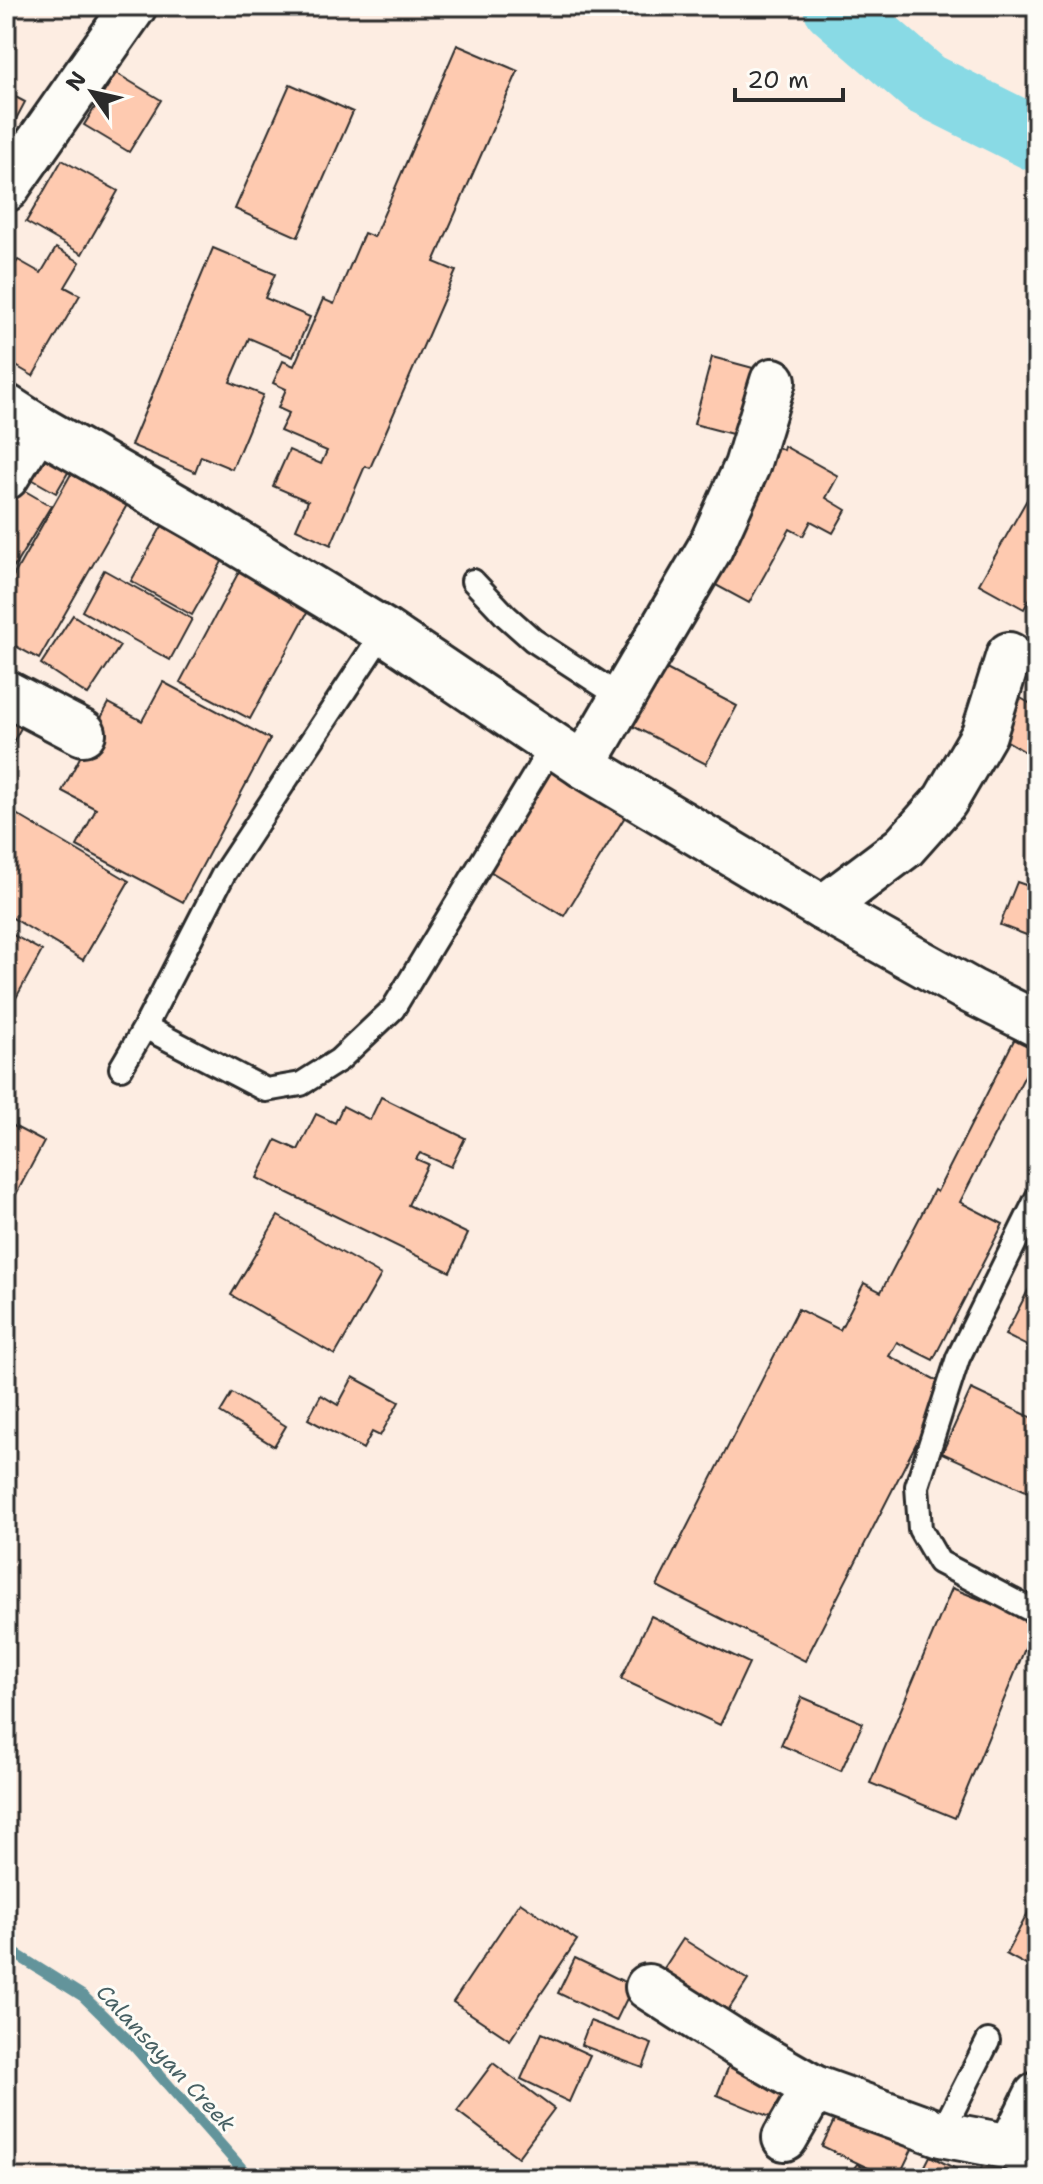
<svg xmlns="http://www.w3.org/2000/svg" width="1043" height="2184" viewBox="0 0 1043 2184" font-family="'Shantell Sans',sans-serif">
<style>
.lines{fill:none;stroke-linecap:round;stroke-linejoin:round}
.stream{stroke:#63949b;stroke-width:11}
.river{stroke:#89dae5;stroke-width:64}
.building{fill:#fecab0;stroke:#2b2b2b;stroke-width:2}
.lane-casing{stroke:#2b2b2b;stroke-width:28}
.street-casing{stroke:#2b2b2b;stroke-width:50}
.secondary-casing{stroke:#2b2b2b;stroke-width:50}
.lane{stroke:#fdfcf7;stroke-width:22}
.street{stroke:#fdfcf7;stroke-width:44}
.secondary{stroke:#fdfcf7;stroke-width:44}
.labels{text-anchor:middle;dominant-baseline:central;stroke-width:6;stroke-linejoin:round;paint-order:stroke}
.water-label{font-size:22px;font-style:italic;fill:#476063;stroke:#fdfcf7}
</style>
<rect width="100%" height="100%" fill="#fdede2"/>
<filter id="ink" filterUnits="userSpaceOnUse"><feTurbulence type="fractalNoise" baseFrequency=".0125" numOctaves="2"/><feDisplacementMap in="SourceGraphic" scale="16" xChannelSelector="R" yChannelSelector="G"/><feConvolveMatrix kernelMatrix="1 2 1 2 8 2 1 2 1" color-interpolation-filters="sRGB"/></filter>
<g filter="url(#ink)">
<g class="lines">
<path class="stream" d="M6,1948l77,48 51,50 116,132"/>
<path class="river" d="M835,6l90,78 112,56"/>
</g>
<g class="building">
<path d="M457,45l61,26 -84,191 22,9 -86,197 -5,-2 -34,79 -35,-16 12,-28 -35,-15 16,-36 32,14 6,-13 -47,-20 9,-18 -11,-5 8,-19 -13,-6 10,-22 11,5 29,-67 11,5 30,-71 10,4z"/>
<path d="M116,73l45,27 -32,52 -45,-27z"/>
<path d="M290,84l63,28 -55,125 -63,-28z"/>
<path d="M6,92l19,10 -19,36z"/>
<path d="M62,160l56,31 -36,63 -56,-32z"/>
<path d="M56,248l24,14 -15,25 15,8 -47,81 -27,-16v-81l12,-19 23,13z"/>
<path d="M213,248l62,26 -10,24 45,19 -17,40 -44,-19 -19,44 33,13 -31,74 -31,-13 -6,16 -64,-27z"/>
<path d="M712,357l41,11 -17,67 -42,-11z"/>
<path d="M770,442l13,8 1,-4 54,30 -12,22 20,12 -13,23 -22,-12 -8,15 -13,-7 -41,74 -48,-26z"/>
<path d="M28,445l42,24 -14,24 -42,-24z"/>
<path d="M71,474l56,31 -88,154 -33,-18v-52z"/>
<path d="M8,481l43,25 -37,61 -8,-5v-78z"/>
<path d="M1037,482v104l-13,23 -45,-25z"/>
<path d="M162,526l61,34 -31,55 -61,-34z"/>
<path d="M243,564l70,38 -63,117 -70,-37z"/>
<path d="M104,570l88,49 -22,41 -88,-49z"/>
<path d="M73,615l47,31 -32,49 -47,-31z"/>
<path d="M651,661l86,45 -31,58 -85,-44z"/>
<path d="M163,682l107,57 -87,163 -106,-56 19,-37 -34,-18 47,-88 33,18z"/>
<path d="M1012,693l19,11 6,-10v65l-48,-29z"/>
<path d="M6,716l16,10 -16,29z"/>
<path d="M550,769l76,46 -62,101 -76,-46z"/>
<path d="M6,808l123,73 -46,79 -77,-46z"/>
<path d="M1017,882l20,7v50l-37,-14z"/>
<path d="M6,931l36,20 -36,65z"/>
<path d="M1017,1034l20,9v9l-77,150 43,22 -70,136 -36,-18 -8,14 57,29 -141,276 -148,-75 141,-277 42,21 24,-47 17,9 53,-102 3,2z"/>
<path d="M381,1097l84,41 -14,29 -31,-14 -4,6 12,5 -20,41 60,29 -18,38 -193,-94 19,-38 22,10 18,-36 19,9 8,-17 27,14z"/>
<path d="M6,1122l38,20 -38,71z"/>
<path d="M278,1216l103,59 -46,80 -104,-60z"/>
<path d="M1037,1273v78l-32,-16z"/>
<path d="M353,1377l46,25 -19,34 -8,-4 -9,17 -55,-30 13,-24 17,10z"/>
<path d="M971,1389l66,31v76l-95,-43z"/>
<path d="M232,1393l54,33 -12,20 -54,-33z"/>
<path d="M952,1588l84,34 -81,196 -85,-35z"/>
<path d="M651,1616l98,47 -29,62 -99,-46z"/>
<path d="M802,1697l61,26 -22,48 -60,-26z"/>
<path d="M1037,1896v75l-31,-17z"/>
<path d="M520,1902l57,38 -67,100 -57,-38z"/>
<path d="M683,1939l65,41 -25,38 -64,-42z"/>
<path d="M575,1958l58,28 -17,35 -58,-28z"/>
<path d="M590,2021l62,23 -9,24 -62,-23z"/>
<path d="M542,2033l48,22 -21,47 -48,-23z"/>
<path d="M732,2058l65,27 -15,37 -65,-27z"/>
<path d="M493,2063l61,46 -36,48 -61,-46z"/>
<path d="M841,2106l74,37 -17,35h-9l-67,-32z"/>
<path d="M995,2147l42,31h-62z"/>
<path d="M930,2156l42,21 -53,1z"/>
<path d="M857,2164l21,14h-31z"/>
</g>
<g class="lines">
<defs>
<g id="lane">
<path d="M473,581l33,35 27,24 89,58"/>
<path d="M145,1027l121,63 35,-6 38,-24 54,-51 159,-263"/>
<path d="M121,1068l24,-41 78,-152 161,-244"/>
<path d="M1037,1198l-79,160 -41,128 3,43 19,33 98,51"/>
<path d="M941,2134l47,-93"/>
</g>
<g id="street">
<path d="M6,189l128,-183"/>
<path d="M6,477l31,-50"/>
<path d="M6,693l77,40"/>
<path d="M583,765l127,-217 37,-82 26,-85"/>
<path d="M823,908l81,-61 41,-46 39,-67 25,-79"/>
<path d="M648,1987l88,56 78,45 127,46 70,13 26,15"/>
<path d="M785,2138l29,-50"/>
<path d="M1011,2147l26,-52"/>
</g>
<path id="secondary" d="M6,407l31,20 161,92 186,112 199,134 240,143 148,83 66,33"/>
</defs>
<use href="#lane" class="lane-casing"/>
<use href="#street" class="street-casing"/>
<use href="#secondary" class="secondary-casing"/>
<use href="#lane" class="lane"/>
<use href="#street" class="street"/>
<use href="#secondary" class="secondary"/>
</g>
</g>
<g class="labels">
<g class="water-label">
<text transform="translate(166 2058) rotate(47)">Calansayan Creek</text>
</g>
</g>
<rect width="1043" height="2184" fill="none" stroke="#fdfcf7" stroke-width="32"/>
<rect x="16" y="16" width="1011" height="2152" fill="none" stroke="#2b2b2b" stroke-width="3" filter="url(#ink)"/>
<g transform="translate(92 92) rotate(304)" stroke="#fdfcf7" stroke-width="6" paint-order="stroke">
<path d="M0-6L14 30L0 20L-14 30Z" fill="#2b2b2b"/>
<text y="-12" font-size="22" font-weight="bold" text-anchor="middle" fill="#2b2b2b">N</text>
</g>
<path d="M735 88v12h108v-12" fill="none" stroke="#2b2b2b" stroke-width="4"/>
<text x="747" y="88" font-size="24" fill="#2b2b2b" stroke="#fdfcf7" stroke-width="6" paint-order="stroke">20 m</text>
</svg>
